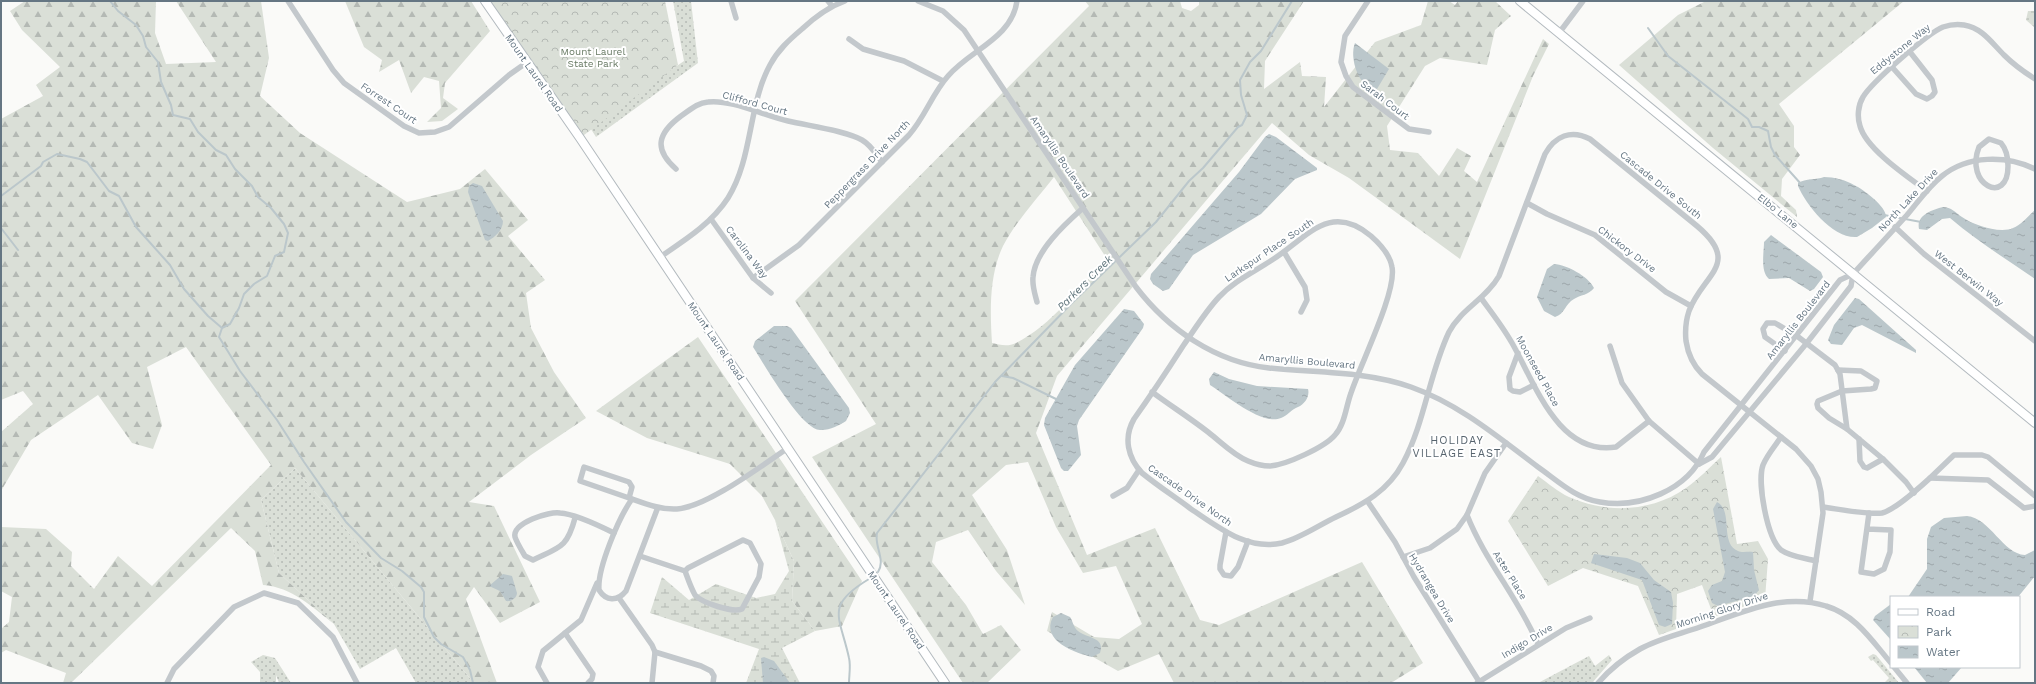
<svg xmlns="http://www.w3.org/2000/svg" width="2036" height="684" viewBox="0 0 2036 684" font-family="'Work Sans',sans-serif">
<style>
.grass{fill:url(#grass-dots)}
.forest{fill:url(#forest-firs);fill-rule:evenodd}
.wetland{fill:url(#wetland-marsh)}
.park{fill:url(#park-crowns)}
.water{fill:url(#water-ripples)}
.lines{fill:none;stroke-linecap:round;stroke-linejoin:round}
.stream{stroke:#bbc7cb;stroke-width:2}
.secondary-casing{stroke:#b3babf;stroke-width:10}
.street{stroke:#c3c8cc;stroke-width:5.5}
.secondary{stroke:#fff;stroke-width:8}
.labels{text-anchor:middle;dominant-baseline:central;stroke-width:4;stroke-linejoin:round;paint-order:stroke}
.street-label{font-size:10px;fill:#657683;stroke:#fff}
.park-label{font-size:10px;fill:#687a64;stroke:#fff}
.water-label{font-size:11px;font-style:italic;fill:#60757c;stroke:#fff}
.neighbourhood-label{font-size:11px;letter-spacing:1px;fill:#57646e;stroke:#fff}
</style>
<defs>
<pattern id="grass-dots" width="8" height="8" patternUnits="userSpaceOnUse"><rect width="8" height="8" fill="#dadfd7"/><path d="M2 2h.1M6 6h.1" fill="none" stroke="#b4b9b4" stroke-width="1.8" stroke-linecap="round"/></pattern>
<pattern id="forest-firs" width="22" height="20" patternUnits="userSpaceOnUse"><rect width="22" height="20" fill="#dadfd7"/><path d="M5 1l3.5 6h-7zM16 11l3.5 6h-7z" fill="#b4b9b4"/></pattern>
<pattern id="wetland-marsh" width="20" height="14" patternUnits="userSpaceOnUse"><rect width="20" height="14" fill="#dadfd7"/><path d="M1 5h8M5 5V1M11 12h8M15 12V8" fill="none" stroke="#b4b9b4"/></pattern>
<pattern id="park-crowns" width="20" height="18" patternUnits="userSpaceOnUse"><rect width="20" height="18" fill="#dadfd7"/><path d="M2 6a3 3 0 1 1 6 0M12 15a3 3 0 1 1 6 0" fill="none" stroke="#b4b9b4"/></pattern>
<pattern id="water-ripples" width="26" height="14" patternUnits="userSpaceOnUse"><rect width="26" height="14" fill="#bbc7cb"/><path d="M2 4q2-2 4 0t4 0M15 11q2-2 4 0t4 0" fill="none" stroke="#9ca6aa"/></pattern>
</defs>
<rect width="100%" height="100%" fill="#fafaf8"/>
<g class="grass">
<path d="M673,1h18l7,62 -102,74 -7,-11 95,-65z"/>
<path d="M295,468l179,215h-58l-20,-35 -36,21 -26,-45 -55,-51 -18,-73z"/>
<path d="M1873,654l3,1 23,28h-15l5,-5 -16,-18 -2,1 -3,-4z"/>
<path d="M263,655l12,3 16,25h-12l-3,-8v8h-16v-11l-9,-10z"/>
<path d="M1609,655l3,5 -20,23h-54l51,-27 6,10z"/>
</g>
<g class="forest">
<path d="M25,1h131l-1,32 11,31 50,-2 -40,-61h85l8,57 -9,38 40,37 107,69 53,-13 25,-20 43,51 -20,16 37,44 -19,13 5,35 23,44 32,46 -55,37 -62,47 25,4 46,96 -40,21 -26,-36 -8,12 31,84h-23l-179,-215 -34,32 18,73 55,51c-22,-17 -42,-37 -71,-39l-8,-34 -24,-23 -160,155h-8l3,-10 -60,-23 -5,3v-24l8,-7 3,-25 -11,-6v-64l45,2 26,23 -1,14 23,23 24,-33 34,30 119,-121 -85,-118 -39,20 15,58 -9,24 -21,-6 -34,-48 -67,45 -30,51v-59l32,-28 -10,-13 -22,9v-281l42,-23 -7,-11 24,-18 -38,-37 -12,-19z"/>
<path d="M345,1h126l19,30 -45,52 -2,15 15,11 -16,12 -15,1 14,-14 -2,-27 -15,-4 -13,16 -12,-33 -20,12 3,-12 -18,-13z"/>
<path d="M1085,1h95l2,7 9,3 8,-6v-4h105l-39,60 -1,28 36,-27 2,14 24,1 -2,30 51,-65 46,-17 7,-24h21l6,4 3,-4h37l16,15 -16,14 -8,35 -47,-7 -15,8 -38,60 3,24 28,3 21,23 18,-28 14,8 -7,15 13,11 66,-143 6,5 -16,32 -73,183 -111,-81 -40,-23 -37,-32 -215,253 -21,57 51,122 68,-27 45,92 19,5 143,-63 61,101 -32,20h-217l-15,-29 -41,17 -71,-40 5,-19 42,25 25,2 23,-15 -26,-58 -33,7 -27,-46 -28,-65 -22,3 -34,30 35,55 18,55 -29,-34 -28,-41 -32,12 -4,20 34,43 17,29 18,-9 20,25 -34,33h-24l-151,-226 64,-33 -81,-123 294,-295zM1054,177l53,82c-27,27 -56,67 -91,84 -8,4 -16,2 -24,0 -2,-31 -3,-68 11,-97 13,-25 34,-47 51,-69z"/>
<path d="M1706,1h198l-125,103 15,22v21l6,8 -18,24 -1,17 15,14 1,7 -84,-69 -94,-83 59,-50z"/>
<path d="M698,337l164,244 -20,45 -27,5 -23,-30 2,-40 -19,-41 -13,-24 -32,-32 -83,-26 -51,-27z"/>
</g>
<g class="wetland">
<path d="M2028,11h7v17l-9,-8z"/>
<path d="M775,520l19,41 -2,40 23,30 -33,17 18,35h-54l13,-34 -109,-36 12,-36 27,23 27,-16 40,14 19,-4 14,-23z"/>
</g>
<g class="park">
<path d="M488,1h177l13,64 -98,73z"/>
<path d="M1721,457l16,87 21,-3 10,18 -3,40 -51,18 -12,-32 -25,9 -1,35 -17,6 -21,-49 -55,-18 -35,18 -40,-65 30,-45c10,7 20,16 31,21 38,17 83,15 117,-9 13,-9 24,-21 35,-31z"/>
</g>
<g class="water">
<path d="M1355,43l34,26 -12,20c-19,0 -28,-32 -22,-46z"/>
<path d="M1269,134l7,3 41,31v2l-22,9 -34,35 -68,41 -24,34 -6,2 -10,-7 -3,-5 1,-5 88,-102 26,-35z"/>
<path d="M1824,177c10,0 22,3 30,8 9,4 33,22 32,32l-14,11 -15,9c-24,2 -51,-32 -59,-51v-3c8,-5 18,-3 26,-6z"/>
<path d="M473,183l9,3 21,35c0,9 -8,16 -15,20l-3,-1 -17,-48 1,-6z"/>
<path d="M1943,207c8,0 13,6 19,10 11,8 38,17 51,11 8,-3 15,-12 22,-18v69c-29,-20 -58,-38 -85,-61l-8,1 -15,11 -8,-1c-3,-14 13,-19 24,-22z"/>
<path d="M1771,235l50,37 2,5 -9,12 -4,2 -21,-13 -20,1c-9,-7 -5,-27 -5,-37z"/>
<path d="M1554,264c13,1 34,12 40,24 -5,7 -14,7 -20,11 -9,5 -9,15 -19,18l-11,-6 -7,-14 10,-28z"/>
<path d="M1855,298l4,1 57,51v3l-54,-28 -8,3 -12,17 -11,-1 -3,-4 6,-15z"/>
<path d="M1124,309l10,2 10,13 -1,4 -64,92 -2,6 4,29 -13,16h-4l-3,-3 -17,-43 1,-7 30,-53z"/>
<path d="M774,326h13l4,2 58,80 1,5 -4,8c-6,4 -18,10 -26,9 -19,-1 -56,-66 -67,-83l2,-6z"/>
<path d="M1214,372l15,7 28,7 51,3c2,7 -3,15 -10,18 -6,2 -11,9 -17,11 -19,8 -55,-23 -71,-33l-1,-6z"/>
<path d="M1717,502c17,9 2,41 21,49 4,2 11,0 15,1l1,18 5,20 -5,6 -36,10 -6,-3 -4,-12 4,-6 10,-4 3,-9 -12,-63z"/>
<path d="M1967,516c23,2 36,38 58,39l10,-5v26l-17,21h-110l19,-28v-30l4,-12 13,-9z"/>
<path d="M1594,554l33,4 13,5 14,17 17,12 2,11 -1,21 -7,3 -6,-2 -17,-45 -51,-17z"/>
<path d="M503,574l9,2 5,17c0,5 -6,9 -11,8l-6,-10 -11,-5z"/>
<path d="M1891,604v36l-18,-20 2,-4z"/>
<path d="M1061,613l9,4c3,4 3,10 8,14 8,7 28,6 22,22l-8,4c-16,-4 -52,-16 -39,-40z"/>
<path d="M764,657l10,4 16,22h-27l-2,-25z"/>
<path d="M1914,667h48l-14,16h-21z"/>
</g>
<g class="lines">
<g class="stream">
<path d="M110,1l8,10 18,14 7,11 3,11 12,15 3,20 10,23 2,10 17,4 8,13 18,18 10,5 9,14 17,17 6,11 13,11 13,16 4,9 -4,19 -9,4 -8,20 -13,8 -10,10 -5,14 -9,16 -8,4 -3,9 21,34 37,49 27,42 42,60 35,36 21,13 19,16 3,5v25l10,20 7,7 22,13 7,13 3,13"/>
<path d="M1648,28l20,28 80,63 4,8h7l9,4 3,16 4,8 26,29"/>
<path d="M1,196l40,-30 2,-4 14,-8 23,5 7,3 22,29 10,5 17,31 34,38 14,24 24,27 14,12"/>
<path d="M1884,215l37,7"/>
<path d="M1,228l17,22"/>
<path d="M1002,376l11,2 43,21"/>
<path d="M878,572c8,-12 -4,-26 -1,-39l118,-151 78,-80 83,-80 33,-41 14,-13 35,-41 4,-2 5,-10 -6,-20 -1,-15 10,-18 11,-11 31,-50"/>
<path d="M849,683c0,-8 2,-17 0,-25 -9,-42 -25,-52 20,-79"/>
</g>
<defs>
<g id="secondary">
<path d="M485,1l95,137 365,545"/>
<path d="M1520,1l515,422"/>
</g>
</defs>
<use href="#secondary" class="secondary-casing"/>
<g class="street">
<path d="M288,1l45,69 11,13 60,43 15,7 16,-1 14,-5 60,-52 17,-12"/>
<path d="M731,1l5,17"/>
<path d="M828,1l4,5"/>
<path d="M918,1l25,10 21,19 172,257c32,42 79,75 133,81 48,5 96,3 142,19 48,17 87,50 127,80 20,14 37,31 62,35 39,7 88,-12 104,-50l136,-172 13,-6c18,-20 36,-39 54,-59 11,-13 21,-28 35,-39 26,-21 64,-21 93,-7"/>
<path d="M1368,1l-23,35 -4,26 5,14 7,11 56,42 20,3"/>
<path d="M1559,33l24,-32"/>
<path d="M849,39l14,10 41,12 39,20"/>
<path d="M1892,67l24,27 11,5 5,-3 3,-4 -3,-12 -22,-28"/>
<path d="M1989,139l12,4c6,7 7,14 7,23 0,40 -44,19 -29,-19z"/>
<path d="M676,169c-23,-20 -18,-36 5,-53 9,-6 16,-13 27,-14 23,-3 57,14 80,19 21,5 55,9 74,19 9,5 14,14 20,22"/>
<path d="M1927,191c-19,-14 -61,-42 -67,-65 -3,-9 -2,-21 3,-29 8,-14 65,-64 80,-70 6,-2 14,-3 21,-2 18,3 27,17 40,30 9,9 20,17 31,24"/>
<path d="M1527,203l20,11 48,21 71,57 25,14"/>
<path d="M711,219l42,59 18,15"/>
<path d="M1895,227l29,27 111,87"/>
<path d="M1284,252l21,35 2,13 -6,12"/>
<path d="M660,257c25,-17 51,-33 68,-59 25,-40 20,-93 42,-133 8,-15 19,-25 32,-36 13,-12 26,-22 43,-28"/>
<path d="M753,278l46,-33 110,-110c16,-18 23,-41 39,-59 22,-26 64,-38 69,-75"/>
<path d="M1481,298c11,15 22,29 31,45 23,40 46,113 104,104l33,-26"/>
<path d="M1037,302c-2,-8 -5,-16 -4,-25 2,-26 32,-53 50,-69"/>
<path d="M1610,346l12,37 27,38 50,43"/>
<path d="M1785,351l-20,-14 -2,-8 4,-6h8l22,13 38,29 5,9 7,55 36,30 23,23 8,11"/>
<path d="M1518,353l-9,24 1,12 3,2 7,1 14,-7"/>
<path d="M1838,370l23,1 16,10 -2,7 -4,1 -29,2 -24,10 -1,3 1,4 11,10 18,11"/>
<path d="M1152,392c19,14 38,26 56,40 13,10 25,23 40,29 7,3 15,5 22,5 16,-1 55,-19 65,-31 10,-11 11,-29 16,-42 9,-28 46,-101 41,-126 -2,-13 -12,-23 -21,-31 -42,-35 -65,3 -99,24 -18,12 -38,21 -53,37 -14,15 -24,32 -36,49 -16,25 -32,49 -49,73 -11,19 -6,39 8,54 16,13 33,24 49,36 27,18 56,42 91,34 19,-5 37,-18 54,-26 28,-13 52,-26 67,-54 22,-41 26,-89 46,-131 12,-23 37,-33 50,-56l46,-122c10,-18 26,-25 45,-15l107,87c45,38 6,48 -8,85 -3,9 -4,20 -3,30 2,13 6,23 16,33l94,75 15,17 7,13 3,13 2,21 -13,88"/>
<path d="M1781,437c-6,9 -14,18 -18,28 -6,17 4,73 18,85 10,7 24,8 35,11"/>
<path d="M1859,439l1,22 4,6 3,1 16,-9"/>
<path d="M1699,464l13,-7 94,-113 45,-58 2,-12"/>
<path d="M1113,496l14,-8 12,-18"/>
<path d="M2035,496l-47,-39 -6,-2h-28l-24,23 58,2 36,28 11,-2"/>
<path d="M629,498l3,-11 -3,-5 -45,-15 -4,14 52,18"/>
<path d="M1368,502l27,40 19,35 66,106"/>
<path d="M658,507l-32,84c-9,11 -20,10 -27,-1 -2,-21 20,-73 33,-91 14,5 30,11 45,10 30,-2 84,-43 111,-61"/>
<path d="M1823,507c15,2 45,8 59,6 13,-3 37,-25 48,-35"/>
<path d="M1467,515c18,46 52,84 71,129"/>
<path d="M575,518c-8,30 -15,29 -42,42l-8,-4c-3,-5 -8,-13 -10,-19 -3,-14 34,-26 45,-24 16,1 40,13 54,20"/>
<path d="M1867,529l24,1 -1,22 -6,17 -10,5 -13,-2 8,-59"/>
<path d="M1226,532l-6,33v4l4,6 7,1 7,-9 10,-26"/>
<path d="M640,556l45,15c3,8 6,17 10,24 7,8 38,18 47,14l17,-32 2,-13 -11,-21 -7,-3 -55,28 -3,3"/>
<path d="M1403,557l27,-9 27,-19 10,-14 18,-42 21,-30"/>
<path d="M619,598l33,47 3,7"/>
<path d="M565,633l28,41 -1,5 -4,4"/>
<path d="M1894,667l13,16"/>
<path d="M167,683l7,-14 60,-62 30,-14 34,10 35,34 24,46"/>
<path d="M547,683l-9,-16 5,-16 38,-31 16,-37"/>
<path d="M652,683l3,-31 46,14 10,5 3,5 -1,7"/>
<path d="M1477,683l89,-55 24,-10"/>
<path d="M1598,683c12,-14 26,-25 42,-34 18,-10 40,-15 60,-22 41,-14 83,-35 126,-21 30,9 46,35 65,57"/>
</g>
<use href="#secondary" class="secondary"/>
</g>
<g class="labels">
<g class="street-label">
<text transform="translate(1900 49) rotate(-39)">Eddystone Way</text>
<text transform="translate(534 73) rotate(55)">Mount Laurel Road</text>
<text transform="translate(1385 100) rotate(37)">Sarah Court</text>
<text transform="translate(389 103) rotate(34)">Forrest Court</text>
<text transform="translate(755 103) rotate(15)">Clifford Court</text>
<text transform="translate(1060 157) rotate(56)">Amaryllis Boulevard</text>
<text transform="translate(867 164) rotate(-46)">Peppergrass Drive North</text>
<text transform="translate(1661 185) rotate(39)">Cascade Drive South</text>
<text transform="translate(1908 200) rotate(-47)">North Lake Drive</text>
<text transform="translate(1778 211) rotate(39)">Elbo Lane</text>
<text transform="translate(1627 249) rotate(37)">Chickory Drive</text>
<text transform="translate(1269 250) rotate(-34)">Larkspur Place South</text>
<text transform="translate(747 252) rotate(53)">Carolina Way</text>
<text transform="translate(1969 278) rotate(38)">West Berwin Way</text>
<text transform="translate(1798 320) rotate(-52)">Amaryllis Boulevard</text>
<text transform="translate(716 341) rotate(56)">Mount Laurel Road</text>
<text transform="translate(1307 361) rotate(5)">Amaryllis Boulevard</text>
<text transform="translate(1538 371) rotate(61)">Moonseed Place</text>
<text transform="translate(1190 495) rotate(35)">Cascade Drive North</text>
<text transform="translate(1510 575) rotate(58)">Aster Place</text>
<text transform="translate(1432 588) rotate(59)">Hydrangea Drive</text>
<text transform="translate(896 610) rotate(56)">Mount Laurel Road</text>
<text transform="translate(1722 610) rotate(-18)">Morning Glory Drive</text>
<text transform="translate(1527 641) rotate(-31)">Indigo Drive</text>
</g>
<g class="park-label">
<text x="593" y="51">Mount Laurel<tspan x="593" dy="12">State Park</tspan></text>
</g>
<g class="water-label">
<text transform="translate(1085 283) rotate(-45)">Parkers Creek</text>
</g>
<g class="neighbourhood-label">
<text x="1457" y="440">HOLIDAY<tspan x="1457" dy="13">VILLAGE EAST</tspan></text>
</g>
</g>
<rect width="2036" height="684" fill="none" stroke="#657683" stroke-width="4"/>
<rect x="1890" y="596" width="130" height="72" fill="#ffffff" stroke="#c1c8cd"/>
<rect x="1898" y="609" width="20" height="6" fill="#ffffff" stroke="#c1c8cd"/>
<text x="1926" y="616" font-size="12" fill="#657683">Road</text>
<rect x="1898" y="626" width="20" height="12" fill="url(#park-crowns)" stroke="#c1c8cd"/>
<text x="1926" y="636" font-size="12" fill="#657683">Park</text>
<rect x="1898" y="646" width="20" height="12" fill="url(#water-ripples)" stroke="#c1c8cd"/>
<text x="1926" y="656" font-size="12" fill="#657683">Water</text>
</svg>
